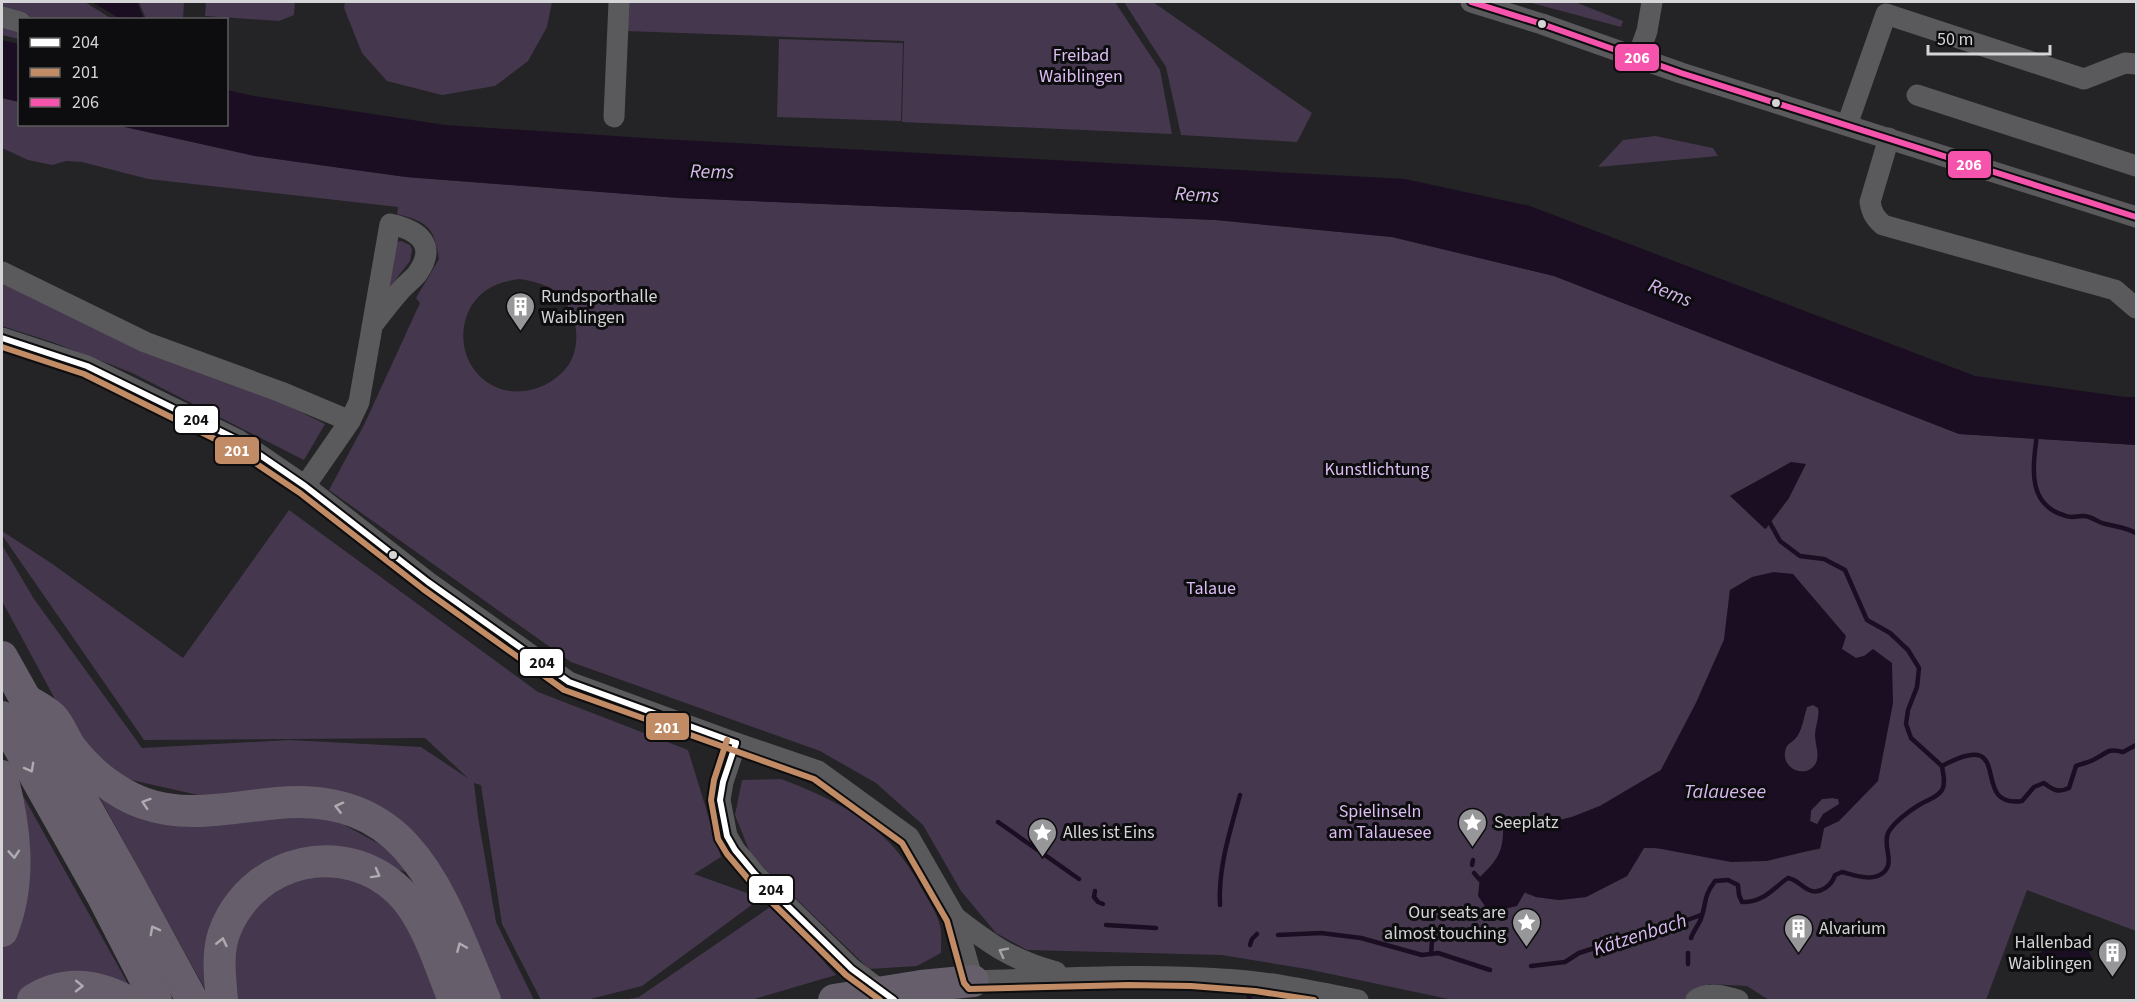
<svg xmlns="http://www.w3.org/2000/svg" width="2138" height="1002" viewBox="0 0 2138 1002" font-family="'Source Sans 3',sans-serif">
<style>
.green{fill:#45384e;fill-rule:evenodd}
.water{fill:#1b0e23;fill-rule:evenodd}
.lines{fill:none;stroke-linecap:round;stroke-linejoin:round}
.stream{stroke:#1b0e23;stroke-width:4.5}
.minor{stroke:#5a595b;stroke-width:21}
.highway{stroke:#665f6b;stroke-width:32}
.bus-1-casing{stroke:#0d0c0e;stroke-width:10}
.bus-2-casing{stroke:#0d0c0e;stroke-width:10}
.bus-3-casing{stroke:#0d0c0e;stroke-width:10}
.bus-1{stroke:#fff;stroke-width:6}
.bus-2{stroke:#c18c65;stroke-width:6}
.bus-3{stroke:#f653ac;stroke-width:6}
.oneway{stroke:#aeabb1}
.oneway2{stroke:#a4a3a5}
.bus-dot{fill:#d5d4d6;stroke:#0d0c0e;stroke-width:2}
.labels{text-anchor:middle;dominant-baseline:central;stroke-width:6;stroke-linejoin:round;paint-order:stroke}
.park-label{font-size:18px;fill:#dcbdf3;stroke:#0d0c0e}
.poi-label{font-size:18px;fill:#d5d4d6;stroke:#0d0c0e;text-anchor:start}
.water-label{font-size:20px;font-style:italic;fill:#d7b9ed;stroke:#0d0c0e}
.line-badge{stroke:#0d0c0e;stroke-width:2}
.badge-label{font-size:16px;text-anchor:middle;font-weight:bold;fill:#fff}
.pale-badge-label{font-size:16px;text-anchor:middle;font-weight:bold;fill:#111}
</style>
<rect width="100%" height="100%" fill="#242325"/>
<g class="green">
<path d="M2,2h83l27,17 -92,1 -1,19 -17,-4z"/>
<path d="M139,2h45l-1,17h-37z"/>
<path d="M206,2h89l-1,13 -15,6 -74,-5z"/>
<path d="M345,2h207l-5,25 -19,34 -33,25 -53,9 -55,-14 -25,-28 -18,-45z"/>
<path d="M626,2h489l45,68 12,64 -270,-12 2,-81 -278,-10z"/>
<path d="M1124,2h29l159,111 -15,29 -116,-7 -15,-68z"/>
<path d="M1528,2h47l48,19 -2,6z"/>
<path d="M779,39l124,4 -2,78 -124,-4z"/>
<path d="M2,98l17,4 1,22 96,1 139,31 151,21 273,21 537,22 176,17 162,39 405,158 177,11v486l-109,-41 -41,110h-217l-22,-14 -38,-2 -26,16h-230l-146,-31 -85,-14 -195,-5 -31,-17 -35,-42 -38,-66 -47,-42 -56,-32 -249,-89 -242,-172 35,-65 56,-122 -4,-5 23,-39c-5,-32 -11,-37 -42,-45l1,-7 -250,-28 -66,-17 -16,-1 -14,4 -24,-5 -26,-12zM519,279c13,2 23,4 34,11 24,15 31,54 14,77 -22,28 -66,35 -91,5 -20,-24 -16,-63 9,-81 11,-8 22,-10 34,-12zM1769,475l20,23 -23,31 -35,-34zM1793,574l18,23 30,52 15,9 8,-2 -25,165 -15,7 -4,21 -19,3 -157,-4 -17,28 -41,21 -27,3 -23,-3 -56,-20 16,-15 8,-19 17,-21 22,2 29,-7 28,-11 61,-36 35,-67 28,-63 6,-50z"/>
<path d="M1655,136l58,12 5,8 -120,11 25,-27z"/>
<path d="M401,241l9,4 2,5 -2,11 -21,27 7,-46z"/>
<path d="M2,279l242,105 81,40 -21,36 -174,-88 -78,-30 -50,-16z"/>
<path d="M289,510l249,182 150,58 33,107 -27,17 67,24 -119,88 -56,14h-45l-39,-76 -21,-139 -7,-2 4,34 18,105 38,78h-40l-94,-176 -193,-27 -80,-18 -52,-43 -73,-135v-56l32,54 108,149 148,-8 131,7 48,32 -44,-41 -281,2 -142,-205v-4l49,32 132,95z"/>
<path d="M1813,705c4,2 6,2 6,7 0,6 -2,13 -3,19 -1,12 7,29 -4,37 -11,9 -28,0 -28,-14 0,-3 2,-6 3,-9l7,-5 13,-33z"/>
<path d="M7,767l130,233h-135v-49l8,-24z"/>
<path d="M781,779c61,23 110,49 141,110 6,11 16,25 18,37 2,8 1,19 1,27l-24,13 -48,3 -118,-114 -16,-40 7,-35z"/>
<path d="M95,789l224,22 75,41 15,21 -74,-23 -78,27 -46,123z"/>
<path d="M1832,798l7,1v5l-23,21 -6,-4 1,-10 11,-12z"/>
<path d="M357,874l43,36 39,90h-210l5,-69 42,-50z"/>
<path d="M773,905l63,70 -85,25h-128l16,-3z"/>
</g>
<g class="water">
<path d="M92,2h45l7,17 -27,-2z"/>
<path d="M2,40l17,4v58l-17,-4z"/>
<path d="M227,90l27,6 191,29 216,14 744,40 125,27 445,170 150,21h11v48l-177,-11 -405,-158 -162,-39 -176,-17 -537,-22 -273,-21 -151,-21 -139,-31 110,-1z"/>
<path d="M1791,462l15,2 -17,34 -24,31 -35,-33z"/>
<path d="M1774,572l19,2 53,62 -4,13 14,9 8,-2 9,-7 19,14 1,40 -15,78 -39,40 -15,7 -4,20 -53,13 -36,1 -75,-14h-12l-17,28 -41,21 -27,3 -23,-3 -11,-5 -8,14 -17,4 -13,-1 -9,-13 2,-19c19,-18 24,-27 23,-54l18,-1 22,2 29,-7 28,-11 61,-36 35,-67 28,-63 6,-50 22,-13zM1813,705l5,3c2,9 -3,18 -3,27 0,10 5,19 1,28 -9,17 -34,6 -31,-11 1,-8 6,-9 11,-14 6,-7 8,-21 11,-31zM1832,798l6,1 1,5 -16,10 -6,10 -7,-3 1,-11 11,-11z"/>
<path d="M2055,939l33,11 6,12 -1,3 -6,-2 -14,13 -31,-10 -4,-11z"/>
</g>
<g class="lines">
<g class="stream">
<path d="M2037,434c-4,33 -11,71 29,82 7,3 15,-2 23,1 6,2 11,6 17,7 11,3 20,3 30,9"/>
<path d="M1770,523l10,18 20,15 24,3 21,11 22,50 23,13 18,17 11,18 -2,19 -9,23 -2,14 5,14 31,28"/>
<path d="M1942,766c76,-41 25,43 80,35l12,-14 10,-4c9,7 14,10 25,5l7,-22c5,-2 10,-3 15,-5 15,-6 15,-14 32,-9l13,-7"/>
<path d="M998,822l81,57"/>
<path d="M1472,865l1,-5"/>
<path d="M1474,873l6,7"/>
<path d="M1095,891l-1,6 4,5 5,2"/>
<path d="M1220,905c-2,-38 10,-73 20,-110"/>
<path d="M1106,925l50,3"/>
<path d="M1278,935l43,-2 40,5 61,17 16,-2 52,17"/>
<path d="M1691,938c2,-6 6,-11 9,-17 7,-16 2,-23 15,-40l13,-1 10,5 1,10 3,7c21,1 30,-13 46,-24 10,2 12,8 21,12 11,5 23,-5 26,-15l7,-3c13,3 29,10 41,1 13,-11 -1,-26 5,-40 5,-10 21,-22 31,-28 8,-5 18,-7 23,-15 4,-7 1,-16 0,-24"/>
<path d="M1250,945l2,-6 5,-5"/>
<path d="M1688,953v11"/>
<path d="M1431,954l2,-25"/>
<path d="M1531,966l34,-4 14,-9 28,-9 39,-9 55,-20"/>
<path d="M1249,996l1,4"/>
</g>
<g class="minor">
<path d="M1471,2l71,22 139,49 455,144"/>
<path d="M2,17l18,5"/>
<path d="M1638,56l9,-25 5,-29"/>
<path d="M1917,95l219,71"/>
<path d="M614,117l5,-115"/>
<path d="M1847,125l39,-111 198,65 41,-16 11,1"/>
<path d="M1889,138l-19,64c2,11 5,16 13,23l232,65 21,18"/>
<path d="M2,272l143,70 136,50 69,29"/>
<path d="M2,338l85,28 151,74 67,46 123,96 141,100 167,61 82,28 91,66 46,80 18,64c83,-2 166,-8 249,-2 45,2 91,12 136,21"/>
<path d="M305,486l45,-65 9,-19 31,-178c29,6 48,21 27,50 -5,6 -12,11 -17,17 -9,10 -18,22 -26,32"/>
<path d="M736,743l-13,39 -3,18 7,36 8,14 20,24 97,95 36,27"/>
<path d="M955,917c36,28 57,43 101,55"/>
<path d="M1696,1000c12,-9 29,-4 42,0"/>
</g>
<g class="highway">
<path d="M2,657l126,225 64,118"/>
<path d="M25,699c9,6 19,11 27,18 8,8 12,21 19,31 18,23 44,45 72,55 44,16 90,4 135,0 136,-12 163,95 207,197"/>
<path d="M2,717l101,180 53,103"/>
<path d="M2,776c13,51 20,105 0,155"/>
<path d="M33,1000c30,-19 61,-16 92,0"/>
<path d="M222,1000c-2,-23 -6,-49 4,-72 29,-69 118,-90 173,-37 27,26 41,75 55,109"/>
<path d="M834,1000l87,-14 52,-5"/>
</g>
<defs>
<g id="bus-1">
<path d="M2,338l85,28 151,74 67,46 123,96 141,100 167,61"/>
<path d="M736,743l-13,39 -3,18 7,36 8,14 20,24 97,95 42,31"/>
</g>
<g id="bus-2">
<path d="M2,347l82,27 149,74 67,45 123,96 141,101 250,89 88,64 45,78 17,62 5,6 160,-4 62,1 64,5 59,9"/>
<path d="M727,740l-13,40 -3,20 7,39 9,15 22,26 97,95 34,25"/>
</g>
<path id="bus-3" d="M1471,2l71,22 139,49 455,144"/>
</defs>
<use href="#bus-1" class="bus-1-casing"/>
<use href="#bus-2" class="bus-2-casing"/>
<use href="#bus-3" class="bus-3-casing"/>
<use href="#bus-1" class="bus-1"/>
<use href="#bus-2" class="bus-2"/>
<use href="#bus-3" class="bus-3"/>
</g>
<defs><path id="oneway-chevron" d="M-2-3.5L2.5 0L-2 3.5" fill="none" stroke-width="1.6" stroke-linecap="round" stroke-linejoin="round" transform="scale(1.5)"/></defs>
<g class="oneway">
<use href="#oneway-chevron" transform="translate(30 768) rotate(61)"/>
<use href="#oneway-chevron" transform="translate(146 803) rotate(-162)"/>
<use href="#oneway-chevron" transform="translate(339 807) rotate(-166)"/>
<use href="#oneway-chevron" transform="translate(14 854) rotate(86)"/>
<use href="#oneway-chevron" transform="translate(376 874) rotate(29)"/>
<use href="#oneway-chevron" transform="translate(154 930) rotate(-118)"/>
<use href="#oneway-chevron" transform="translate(222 942) rotate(-77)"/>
<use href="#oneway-chevron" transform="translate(461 947) rotate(-113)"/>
<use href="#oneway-chevron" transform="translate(79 986) rotate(1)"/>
</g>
<use class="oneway2" href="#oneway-chevron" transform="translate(1003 952) rotate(-153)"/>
<defs>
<symbol id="building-pin" viewBox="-11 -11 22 30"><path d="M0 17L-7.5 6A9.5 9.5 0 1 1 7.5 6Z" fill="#979698" stroke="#0d0c0e"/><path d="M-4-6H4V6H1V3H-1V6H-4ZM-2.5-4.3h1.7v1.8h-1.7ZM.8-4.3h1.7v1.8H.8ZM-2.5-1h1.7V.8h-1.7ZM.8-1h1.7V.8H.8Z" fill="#fff"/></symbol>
<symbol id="sight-pin" viewBox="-11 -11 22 30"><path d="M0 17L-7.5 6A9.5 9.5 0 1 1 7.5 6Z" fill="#979698" stroke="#0d0c0e"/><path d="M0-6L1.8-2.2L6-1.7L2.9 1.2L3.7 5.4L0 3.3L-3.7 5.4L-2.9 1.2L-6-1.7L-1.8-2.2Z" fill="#fff"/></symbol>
</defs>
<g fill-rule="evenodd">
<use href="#building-pin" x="504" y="290" width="33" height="45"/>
<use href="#sight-pin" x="1456" y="806" width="33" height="45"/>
<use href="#sight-pin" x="1026" y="816" width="33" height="45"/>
<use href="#sight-pin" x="1510" y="906" width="33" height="45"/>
<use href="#building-pin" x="1782" y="912" width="33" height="45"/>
<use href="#building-pin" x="2096" y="936" width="33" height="45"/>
</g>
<g class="bus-dot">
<circle cx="1542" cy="24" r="5"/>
<circle cx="1776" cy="103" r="5"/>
<circle cx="393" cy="555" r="5"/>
</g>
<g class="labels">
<g class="park-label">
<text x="1081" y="55">Freibad<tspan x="1081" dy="21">Waiblingen</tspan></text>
<text x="1377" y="469">Kunstlichtung</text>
<text x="1211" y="588">Talaue</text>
<text x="1380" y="811">Spielinseln<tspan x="1380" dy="21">am Talauesee</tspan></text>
</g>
<g class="poi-label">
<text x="541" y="296">Rundsporthalle<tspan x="541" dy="21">Waiblingen</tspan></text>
<text x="1494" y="822">Seeplatz</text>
<text x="1063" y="832">Alles ist Eins</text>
<text x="1506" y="912" text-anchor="end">Our seats are<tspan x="1506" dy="21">almost touching</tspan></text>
<text x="1819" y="928">Alvarium</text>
<text x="2092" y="942" text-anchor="end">Hallenbad<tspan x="2092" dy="21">Waiblingen</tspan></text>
</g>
<g class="water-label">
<text transform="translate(712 172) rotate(1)">Rems</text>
<text transform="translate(1197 195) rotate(3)">Rems</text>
<text transform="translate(1670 293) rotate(22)">Rems</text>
<text x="1725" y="792">Talauesee</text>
<text transform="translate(1640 935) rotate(-18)">Kätzenbach</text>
</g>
</g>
<g class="line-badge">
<rect x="1614" y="43" width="46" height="29" rx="6" fill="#f653ac"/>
<rect x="1947" y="150" width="45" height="29" rx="6" fill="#f653ac"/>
<rect x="174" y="405" width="45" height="29" rx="6" fill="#fff"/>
<rect x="214" y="436" width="46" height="29" rx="6" fill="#c18c65"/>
<rect x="519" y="648" width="45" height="29" rx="6" fill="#fff"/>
<rect x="645" y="712" width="45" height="29" rx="6" fill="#c18c65"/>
<rect x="748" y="875" width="46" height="29" rx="6" fill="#fff"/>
</g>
<g class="badge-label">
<text x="1637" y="63">206</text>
<text x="1969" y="170">206</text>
<text x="237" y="456">201</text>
<text x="667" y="733">201</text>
</g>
<g class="pale-badge-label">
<text x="196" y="425">204</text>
<text x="542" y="668">204</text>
<text x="771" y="895">204</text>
</g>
<rect width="2138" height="1002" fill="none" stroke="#d5d4d6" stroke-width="6"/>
<rect x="18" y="18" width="210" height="108" fill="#0d0c0e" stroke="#5d5c5e" stroke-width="1.5"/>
<rect x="30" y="38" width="30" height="9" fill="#ffffff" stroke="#5d5c5e" stroke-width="1.5"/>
<text x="72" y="48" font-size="18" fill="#d5d4d6">204</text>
<rect x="30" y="68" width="30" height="9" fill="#c18c65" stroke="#5d5c5e" stroke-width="1.5"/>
<text x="72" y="78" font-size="18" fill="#d5d4d6">201</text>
<rect x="30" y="98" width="30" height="9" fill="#f653ac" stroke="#5d5c5e" stroke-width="1.5"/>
<text x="72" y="108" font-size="18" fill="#d5d4d6">206</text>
<path d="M1928 45v9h122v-9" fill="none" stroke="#d5d4d6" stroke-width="3"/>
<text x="1937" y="45" font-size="18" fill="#d5d4d6" stroke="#0d0c0e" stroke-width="4.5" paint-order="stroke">50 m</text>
</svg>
